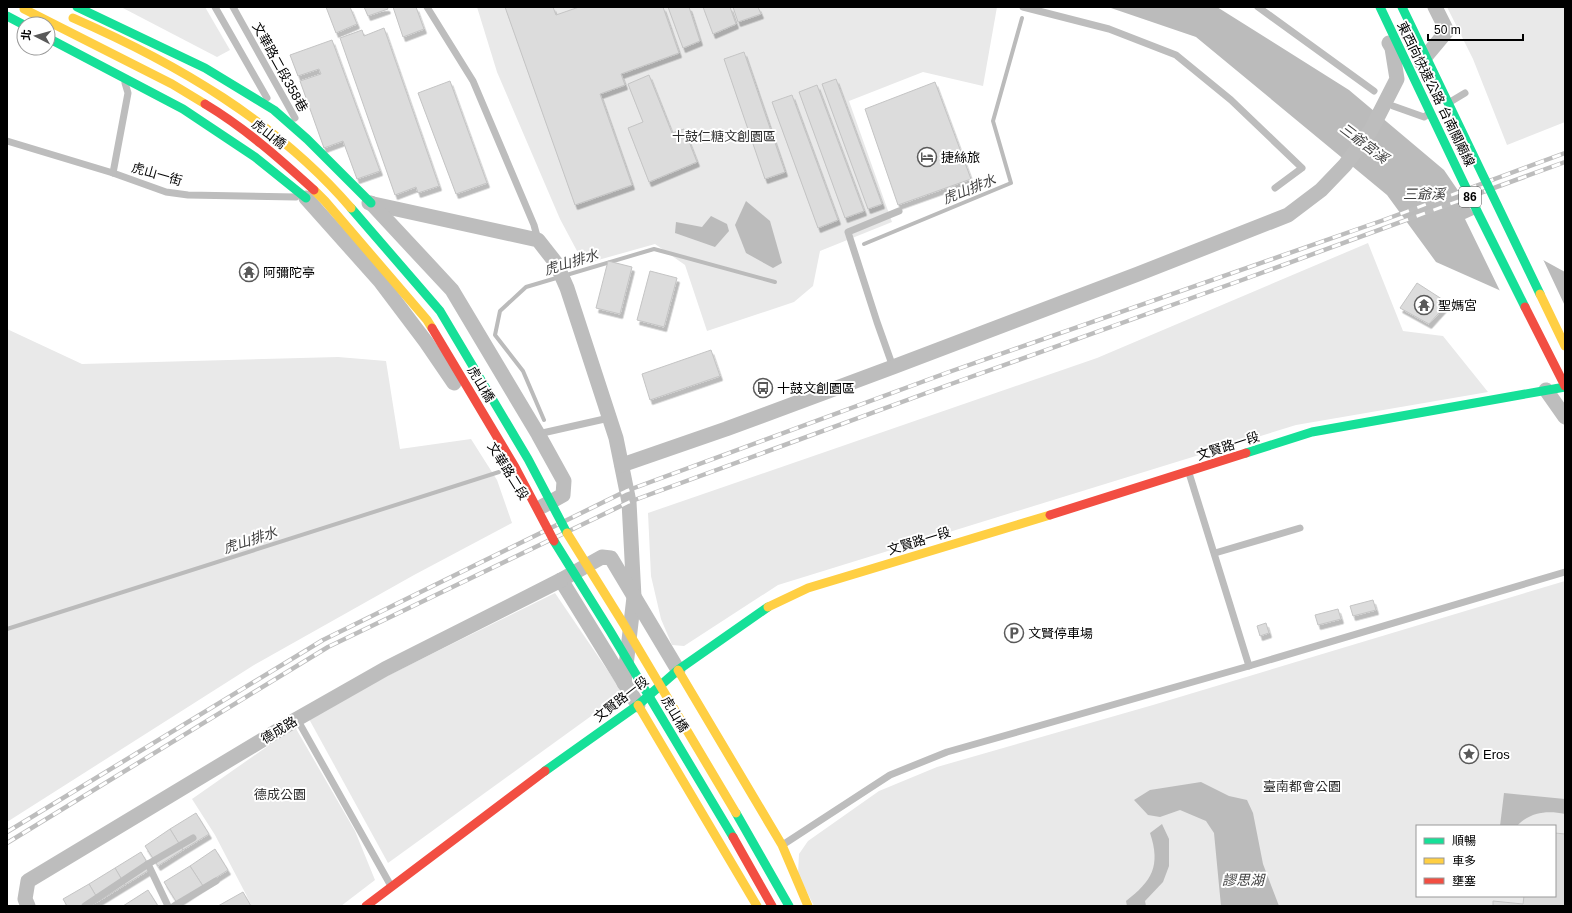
<svg xmlns="http://www.w3.org/2000/svg" width="1572" height="913" viewBox="0 0 1572 913" font-family="Arial,'Noto Sans TC',sans-serif">
<style>
.green{fill:#e9e9e9;fill-rule:evenodd}
.water{fill:#bbb}
.pier{fill:#fff}
.lines{fill:none;stroke-linecap:round;stroke-linejoin:round}
.stream{stroke:#bbb;stroke-width:4}
.building{fill:#dcdcdc;stroke:#c4c4c4;filter:url(#shadow)}
.lane{stroke:#bdbdbd;stroke-width:7}
.street{stroke:#bdbdbd;stroke-width:15}
.fast{stroke:#16e098;stroke-width:9}
.slow{stroke:#ffcf43;stroke-width:9}
.jam{stroke:#f24e42;stroke-width:9}
.rail-casing{stroke:#bdbdbd;stroke-width:4.5}
.rail{stroke:#fff;stroke-width:3;stroke-dasharray:9;stroke-linecap:butt}
.fast-bridge{stroke:#16e098;stroke-width:9}
.slow-bridge{stroke:#ffcf43;stroke-width:9}
.jam-bridge{stroke:#f24e42;stroke-width:9}
.labels{text-anchor:middle;dominant-baseline:central;stroke-width:4;stroke-linejoin:round;paint-order:stroke}
.shield{fill:#fff;stroke:#4c4c4c;stroke-width:1}
.shield-label{font-size:12px;font-weight:bold;fill:#000}
.street-label{font-size:13px;fill:#000;stroke:#fff}
.park-label{font-size:13px;fill:#2e2e2e;stroke:#fff}
.poi-label{font-size:13px;fill:#000;stroke:#fff;text-anchor:start}
.water-label{font-size:14px;font-style:italic;fill:#3f3f3f;stroke:#fff}
</style>
<defs>
<filter id="shadow"><feDropShadow dx="2.5" dy="4.5" stdDeviation="0" flood-color="#0004"/></filter>
</defs>
<rect width="100%" height="100%" fill="#fff"/>
<g class="green">
<path d="M121,7h84l25,43 -13,7z"/>
<path d="M477,7h520l-14,79 -60,-14 -74,29 43,121 -72,29 -7,35 -19,16 -87,29 -22,-66 -30,-21 -71,20 -24,-45 -63,-147z"/>
<path d="M1447,7h118v115l-58,23 -34,-86z"/>
<path d="M1368,243l35,88 40,5 45,56 -192,33 -518,160 -94,61 -12,-1 -11,-26 -10,-43 -3,-63 449,-155z"/>
<path d="M7,329l75,35 256,-7 48,4 14,88 71,-10 26,41 15,43 -98,52 -160,90 -247,157z"/>
<path d="M1565,581v325h-751l-16,-32 1,-20 9,-13 71,-50 58,-24 216,-62zM1417,826h138v70h-138z"/>
<path d="M555,593l68,100 -235,170 -79,-144 76,-42z"/>
<path d="M295,727l60,104 20,49 -34,26h-89l-37,-71 -23,-36z"/>
</g>
<g class="water">
<path d="M1108,7h109l132,83 95,80 39,57 82,45v45l-12,-3 -117,-52 -49,-67 -191,-158z"/>
<path d="M746,201l24,20 12,42 -9,5 -27,-15 -11,-28z"/>
<path d="M711,216l16,8 2,7 -14,16 -40,-14 1,-11 26,5z"/>
<path d="M1201,782l28,14 18,4 6,13 10,51 16,42h-58l-7,-73 -8,-12 -26,-11 -20,7 -12,-2 -14,-15 16,-10z"/>
<path d="M1504,793l61,6v15c-18,-4 -35,-2 -48,12h-17z"/>
<path d="M1162,824l7,15v27l-6,16 -18,19 1,5h-19l-1,-5c26,-20 35,-35 24,-68z"/>
</g>
<path class="pier" d="M1476,214l9,12 57,31 23,49v12l-12,-2 -52,-23 -36,-74z"/>
<g class="lines">
<g class="stream">
<path d="M864,244l147,-61 -18,-62 29,-103"/>
<path d="M544,420l-21,-49 -28,-36 5,-24 26,-24 128,-38 121,33"/>
<path d="M7,629l492,-157"/>
</g>
</g>
<g class="building">
<path d="M326,7h24l7,17 -21,9z"/>
<path d="M364,7h23l1,2 -20,7z"/>
<path d="M393,7h23l8,22 -21,8z"/>
<path d="M505,7h48l3,8 23,-8h84l16,46 -58,21 4,11 -25,9 32,91 -57,20z"/>
<path d="M668,7h21l11,34 -17,7z"/>
<path d="M703,7h27l6,17 -23,10z"/>
<path d="M733,7h25l3,7 -23,8z"/>
<path d="M384,28l55,158 -21,7 -2,-6 -21,8 -55,-157 22,-8 2,6z"/>
<path d="M332,40l48,131 -23,8 -14,-38 -19,7 -24,-67 21,-7 -2,-5 -21,7 -8,-21z"/>
<path d="M744,52l41,120 -20,7 -41,-120z"/>
<path d="M649,75l23,58 12,-4 13,33 -48,20 -21,-54 15,-6 -15,-38z"/>
<path d="M836,79l46,125 -14,5 -46,-125z"/>
<path d="M450,81l37,102 -31,11 -38,-101z"/>
<path d="M935,82l36,97 -73,26 -33,-96z"/>
<path d="M817,85l47,126 -19,7 -46,-126z"/>
<path d="M792,95l46,125 -20,8 -46,-126z"/>
<path d="M608,261l24,6 -12,47 -24,-6z"/>
<path d="M650,271l27,7 -13,49 -27,-7z"/>
<path d="M1417,283l31,20 -19,21 -29,-16z"/>
<path d="M711,350l9,26 -70,24 -8,-26z"/>
<path d="M1373,600l3,10 -23,6 -3,-10z"/>
<path d="M1338,609l3,10 -23,6 -3,-10z"/>
<path d="M1266,623l3,10 -9,3 -3,-10z"/>
<path d="M196,813l13,21 -26,16 -13,-21z"/>
<path d="M170,829l13,21 -25,16 -13,-20z"/>
<path d="M1555,833l10,1v72h-72v-5l30,3 1,-8h31z"/>
<path d="M215,849l13,21 -25,16 -13,-20z"/>
<path d="M141,852l10,17 -26,16 -10,-17z"/>
<path d="M190,866l13,20 -26,17 -13,-21z"/>
<path d="M115,868l10,17 -26,16 -10,-17z"/>
<path d="M89,884l10,17 -9,5h-23l-4,-7z"/>
<path d="M148,890l10,16h-35z"/>
<path d="M243,892l8,14h-33z"/>
</g>
<g class="lines">
<g class="lane">
<path d="M215,7l52,91"/>
<path d="M233,7l62,111"/>
<path d="M427,7l46,74 61,144 4,15"/>
<path d="M1023,7l86,22 67,26 55,45 71,68 -27,20"/>
<path d="M1258,7l116,84"/>
<path d="M1450,102l15,-9"/>
<path d="M1393,106l31,11 3,-2"/>
<path d="M7,141l106,32 53,19 22,3 108,2"/>
<path d="M113,173l15,-80 -3,-10"/>
<path d="M893,367l-16,-45 -29,-90 51,-21"/>
<path d="M538,434l71,-16"/>
<path d="M1189,473l60,193"/>
<path d="M1215,553l85,-25"/>
<path d="M297,719l94,167"/>
<path d="M784,844l106,-69 57,-23 302,-86 316,-94"/>
<path d="M148,864l20,42"/>
<path d="M85,906l63,-42 45,-26"/>
<path d="M174,906l42,-25"/>
</g>
<g class="street">
<path d="M1421,62l26,-31 -12,-24"/>
<path d="M306,198l74,83 46,61 28,41"/>
<path d="M369,203l169,37 18,23 11,25 49,150 13,64 5,95 -10,86"/>
<path d="M371,203l81,87 86,144 26,47 -1,14 -20,11"/>
<path d="M1546,390l19,27"/>
<path d="M622,465l104,-36 167,-62 245,-93 150,-59 33,-25 24,-25 26,-35 26,-51 -5,-31 -3,-5"/>
<path d="M638,705l-77,-125 41,-23 9,1 67,112"/>
<path d="M28,906l-3,-7 3,-18 269,-162 88,-50 176,-89"/>
</g>
<g class="fast">
<path d="M77,7l128,61 69,42 33,29 64,64"/>
<path d="M7,16l17,9"/>
<path d="M48,38l135,71 72,48 51,41"/>
<path d="M1246,453l66,-21 253,-45"/>
<path d="M545,771l93,-66 40,-35 90,-63"/>
</g>
<g class="slow">
<path d="M768,607l40,-19 242,-73"/>
<path d="M678,670l104,175 26,61"/>
<path d="M638,705l119,201"/>
</g>
<g class="jam">
<path d="M1050,515l196,-62"/>
<path d="M366,906l179,-135"/>
</g>
<defs>
<g id="rail">
<path d="M7,832l316,-192 303,-149 323,-119 432,-151 184,-68"/>
<path d="M7,843l321,-196 301,-145 322,-118 291,-104 323,-118"/>
</g>
</defs>
<use href="#rail" class="rail-casing"/>
<use href="#rail" class="rail"/>
<g class="fast-bridge">
<path d="M1380,7l98,206 47,94"/>
<path d="M1402,7l138,287"/>
<path d="M351,208l89,103 88,148 39,74"/>
<path d="M554,541l56,90 123,206"/>
<path d="M736,813l53,93"/>
</g>
<g class="slow-bridge">
<path d="M24,9l148,75 33,20"/>
<path d="M73,18c103,45 204,104 278,190"/>
<path d="M314,190l11,11 102,119 5,8"/>
<path d="M1540,294l25,52"/>
<path d="M567,533l56,90 113,190"/>
</g>
<g class="jam-bridge">
<path d="M205,104c40,24 75,55 109,86"/>
<path d="M1525,307l40,79"/>
<path d="M432,328l83,139 39,74"/>
<path d="M733,837l39,69"/>
</g>
</g>
<defs>
<symbol id="hotel-ring" viewBox="-11 -11 22 22"><circle r="9.5" fill="#fff" stroke="#595959" stroke-width="1.5"/><path d="M-6-4.5h1.5V1H6V5H4.5V3h-9V5H-6ZM-4 0a1.8 1.8 0 1 1 3.6 0ZM.5 0V-2.5h3Q6-2.5 6 0Z" fill="#595959"/></symbol>
<symbol id="temple-ring" viewBox="-11 -11 22 22"><circle r="9.5" fill="#fff" stroke="#595959" stroke-width="1.5"/><path d="M0-6L5-2H3V0L6.5 2.5H4V6H1.5V3h-3V6H-4V2.5H-6.5L-3 0V-2H-5Z" fill="#595959"/></symbol>
<symbol id="bus-ring" viewBox="-11 -11 22 22"><circle r="9.5" fill="#fff" stroke="#595959" stroke-width="1.5"/><path d="M-5-6H5V4H4V6H2V4H-2V6H-4V4H-5ZM-3.5-4V0h7V-4ZM-3.5 1.2v1.5H-2V1.2ZM2 1.2v1.5H3.5V1.2Z" fill="#595959"/></symbol>
<symbol id="parking-ring" viewBox="-11 -11 22 22"><circle r="9.5" fill="#fff" stroke="#595959" stroke-width="1.5"/><path d="M-3.5-5.5H1a3.5 3.5 0 0 1 0 7H-1V5.5H-3.5ZM-1-3.4V-.6H.8a1.4 1.4 0 0 0 0-2.8Z" fill="#595959"/></symbol>
<symbol id="sight-ring" viewBox="-11 -11 22 22"><circle r="9.5" fill="#fff" stroke="#595959" stroke-width="1.5"/><path d="M0-6L1.8-2.2L6-1.7L2.9 1.2L3.7 5.4L0 3.3L-3.7 5.4L-2.9 1.2L-6-1.7L-1.8-2.2Z" fill="#595959"/></symbol>
</defs>
<g fill-rule="evenodd">
<use href="#hotel-ring" x="916" y="146" width="22" height="22"/>
<use href="#temple-ring" x="238" y="261" width="22" height="22"/>
<use href="#temple-ring" x="1413" y="294" width="22" height="22"/>
<use href="#bus-ring" x="752" y="377" width="22" height="22"/>
<use href="#parking-ring" x="1003" y="622" width="22" height="22"/>
<use href="#sight-ring" x="1458" y="743" width="22" height="22"/>
</g>
<g class="labels">
<rect class="shield" x="1459" y="187" width="22" height="20" rx="3"/>
<g class="shield-label">
<text x="1470" y="197">86</text>
</g>
<g class="street-label">
<text transform="translate(280 67) rotate(61)">文華路二段358巷</text>
<text transform="translate(1436 94) rotate(64)">東西向快速公路 台南關廟線</text>
<text transform="translate(269 134) rotate(38)">虎山橋</text>
<text transform="translate(157 174) rotate(16)">虎山一街</text>
<text transform="translate(481 384) rotate(59)">虎山橋</text>
<text transform="translate(1228 446) rotate(-18)">文賢路一段</text>
<text transform="translate(508 471) rotate(58)">文華路二段</text>
<text transform="translate(919 541) rotate(-17)">文賢路一段</text>
<text transform="translate(621 699) rotate(-38)">文賢路一段</text>
<text transform="translate(675 714) rotate(59)">虎山橋</text>
<text transform="translate(279 730) rotate(-31)">德成路</text>
</g>
<g class="park-label">
<text x="724" y="136">十鼓仁糖文創園區</text>
<text x="1302" y="786">臺南都會公園</text>
<text x="280" y="794">德成公園</text>
</g>
<g class="poi-label">
<text x="941" y="157">捷絲旅</text>
<text x="263" y="272">阿彌陀亭</text>
<text x="1438" y="305">聖媽宮</text>
<text x="777" y="388">十鼓文創園區</text>
<text x="1028" y="633">文賢停車場</text>
<text x="1483" y="754">Eros</text>
</g>
<g class="water-label">
<text transform="translate(1364 143) rotate(37)">三爺宮溪</text>
<text transform="translate(969 189) rotate(-22)">虎山排水</text>
<text x="1424" y="194">三爺溪</text>
<text transform="translate(571 262) rotate(-17)">虎山排水</text>
<text transform="translate(250 540) rotate(-18)">虎山排水</text>
<text x="1243" y="880">謬思湖</text>
</g>
</g>
<rect width="1572" height="913" fill="none" stroke="#000000" stroke-width="16"/>
<rect x="1416" y="825" width="140" height="72" fill="#ffffff" stroke="#999999"/>
<rect x="1424" y="838" width="20" height="6" fill="#16e098" stroke="#999999"/>
<text x="1452" y="845" font-size="12" fill="#000000">順暢</text>
<rect x="1424" y="858" width="20" height="6" fill="#ffcf43" stroke="#999999"/>
<text x="1452" y="865" font-size="12" fill="#000000">車多</text>
<rect x="1424" y="878" width="20" height="6" fill="#f24e42" stroke="#999999"/>
<text x="1452" y="885" font-size="12" fill="#000000">壅塞</text>
<g transform="translate(36 36) rotate(276)"><circle r="19" fill="#ffffff" stroke="#999999"/>
<path d="M0-3L7 15L0 10L-7 15Z" fill="#595959"/>
<text y="-6" font-size="11" font-weight="bold" text-anchor="middle" fill="#000000">北</text>
</g>
<path d="M1428 34v6h95v-6" fill="none" stroke="#000000" stroke-width="2"/>
<text x="1434" y="34" font-size="12" fill="#000000" stroke="#ffffff" stroke-width="3" paint-order="stroke">50 m</text>
</svg>
